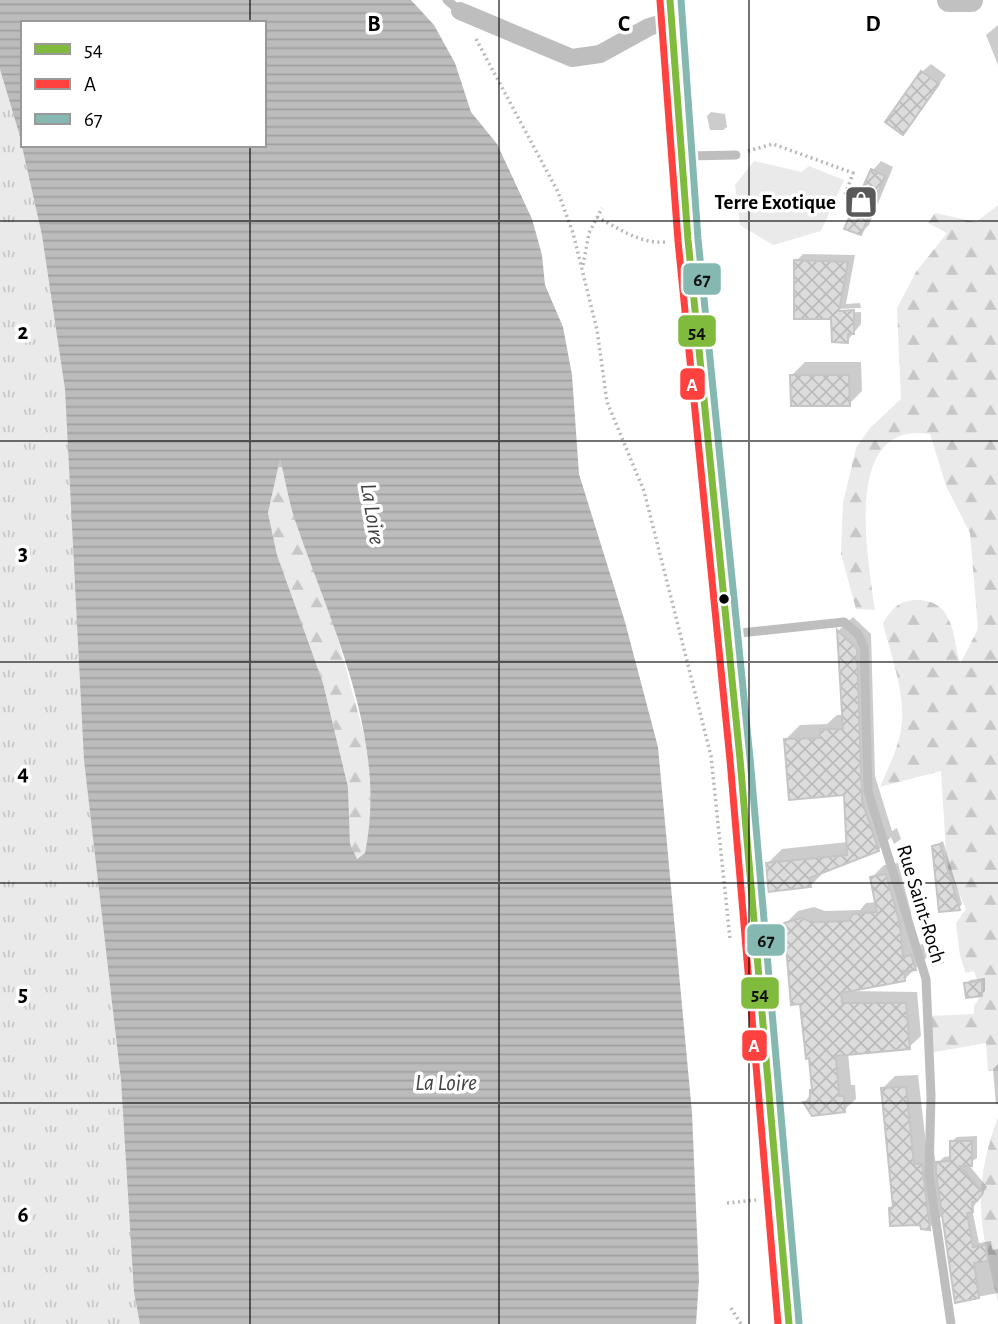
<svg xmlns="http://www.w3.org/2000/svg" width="998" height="1324" viewBox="0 0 998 1324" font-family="'Alegreya Sans',sans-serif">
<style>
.green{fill:#eaeaea}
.forest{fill:url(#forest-firs)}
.park{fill:url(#park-tufts)}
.water{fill:url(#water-rules);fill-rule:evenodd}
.shadow{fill:#0003}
.building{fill:url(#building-cross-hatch);stroke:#c5c5c5;stroke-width:2}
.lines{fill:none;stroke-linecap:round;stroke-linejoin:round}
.path{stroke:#b8b8b8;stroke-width:3.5;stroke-dasharray:2 3.5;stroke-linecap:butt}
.lane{stroke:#bebebe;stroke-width:9}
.street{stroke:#bebebe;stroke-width:18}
.secondary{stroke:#c1c1c1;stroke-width:24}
.primary{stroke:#bdbdbd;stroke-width:28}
.bus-1-casing{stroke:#fff;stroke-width:12}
.bus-2-casing{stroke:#fff;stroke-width:12}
.bus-3-casing{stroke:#fff;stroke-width:12}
.bus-1{stroke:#81bb3d;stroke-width:7}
.bus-2{stroke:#ff4240;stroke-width:7}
.bus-3{stroke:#86b8b2;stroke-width:7}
.grid{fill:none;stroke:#000;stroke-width:2;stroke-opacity:0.55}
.bus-dot{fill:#000;stroke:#fff;stroke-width:2.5}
.labels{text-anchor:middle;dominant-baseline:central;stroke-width:7;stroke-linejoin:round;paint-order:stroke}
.poi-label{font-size:21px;font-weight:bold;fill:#000;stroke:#fff;text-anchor:end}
.street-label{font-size:21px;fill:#000;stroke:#fff}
.water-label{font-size:23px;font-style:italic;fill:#404040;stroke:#fff}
.grid-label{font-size:23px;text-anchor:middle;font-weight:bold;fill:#000;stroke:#fff;stroke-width:7;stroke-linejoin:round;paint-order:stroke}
.line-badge{stroke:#fff;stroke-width:2.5}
.badge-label{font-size:19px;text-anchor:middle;font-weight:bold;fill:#fff}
.pale-badge-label{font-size:19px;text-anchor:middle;font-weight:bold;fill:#111}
</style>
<defs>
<pattern id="forest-firs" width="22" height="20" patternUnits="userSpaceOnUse" patternTransform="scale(1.75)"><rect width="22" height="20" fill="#eaeaea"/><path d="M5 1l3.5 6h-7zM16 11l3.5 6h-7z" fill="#c7c7c7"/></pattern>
<pattern id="park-tufts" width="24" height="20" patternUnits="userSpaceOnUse" patternTransform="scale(1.75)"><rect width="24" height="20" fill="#eaeaea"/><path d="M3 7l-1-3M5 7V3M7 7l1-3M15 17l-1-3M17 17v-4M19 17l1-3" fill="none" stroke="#c7c7c7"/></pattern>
<pattern id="water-rules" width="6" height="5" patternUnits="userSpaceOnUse" patternTransform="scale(1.75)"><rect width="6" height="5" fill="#bcbcbc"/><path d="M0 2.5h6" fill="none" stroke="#a0a0a0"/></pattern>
<pattern id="building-cross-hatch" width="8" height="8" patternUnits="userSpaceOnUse" patternTransform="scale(1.75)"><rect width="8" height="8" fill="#dcdcdc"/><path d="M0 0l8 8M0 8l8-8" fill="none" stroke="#bbb"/></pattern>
</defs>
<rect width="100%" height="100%" fill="#fff"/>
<path class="green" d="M754,161l47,11 8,-6 35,14 -23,51 -48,14 -33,-20 -5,-40z"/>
<g class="forest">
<path d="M998,205v866h-10l-2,-28 -57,10 -2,-37 47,-2v-8l8,-12 -8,-23 -8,2 -6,-17 -4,-33 10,-14 -19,-42 -6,-96 -61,16c9,-21 21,-44 22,-67 2,-32 -12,-67 -19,-97 9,-14 16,-23 34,-23 37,0 36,36 43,64l18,-35 -8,-96 -24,-47 -16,-52c-89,-14 -62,124 -55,176l-19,-1 -15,-55 2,-51 13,-55 14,-20 31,-29 -4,-91 19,-36 31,-39 -19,-10 7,-10 41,9z"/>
<path d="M280,457l16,67 36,94 36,131 4,71 -7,33 -9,6 -6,-15 -2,-57 -25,-104 -46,-128 -9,-42z"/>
<path d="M998,1117v185c-18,-74 -27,-112 0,-185z"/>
</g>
<path class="park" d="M0,0l23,23v122h118l52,1179h-193z"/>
<path class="water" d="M0,0h411l23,25 21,38 16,49 26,32 35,75 10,36 3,30 18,42 9,48 7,99 46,148 33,125 34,366 7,167 -3,44h-556l-6,-32 -13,-212 -37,-320 -19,-371 -23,-154 -23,-102 -19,-64zM23,23h241v122h-241zM280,459c6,22 9,46 17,67 36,103 91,216 68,327l-8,6 -7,-15 -2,-57 -25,-104 -46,-128 -9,-42z"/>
<g class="shadow">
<path d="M998,25v40l-12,-30z"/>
<path d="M931,64l15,11 -43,57 19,-60z"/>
<path d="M711,112l14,2 2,13 -4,3h-13l-3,-14z"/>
<path d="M881,161l12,6 -24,58 -8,8 -14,-5 26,-58z"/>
<path d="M803,254l52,1 -9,49 14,-1 1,5 -23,1v4l23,-1v12l-14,17 -51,-80z"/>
<path d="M805,362h56l1,29 -13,13 -57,-29z"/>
<path d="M853,617l18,17 4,142 17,55 5,-3 4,11 -7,5 -3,-7 -13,13 -53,21 -14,14 -43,-22 14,-14 66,-7 -2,-48 -60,-55 14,-14 27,-1 10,-9h7l-5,-85z"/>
<path d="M943,841l19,63 -3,4 -26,-61z"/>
<path d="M898,863l13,49 3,34 9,-2 3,9 14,-7 4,17 -12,4 -4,-11 -24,24 -53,11 66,1 4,44 -12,11 -61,6 3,32h4l1,14 -12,11 -39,-8 9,-13 -28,-166 12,-12 16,-4 11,4 35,-1 6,-7 11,-1 -5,-25 12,-12z"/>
<path d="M985,978v13l-4,4 -15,-11 4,-4z"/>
<path d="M998,1064v39l-2,2 -3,-36z"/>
<path d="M918,1075l9,78 7,-1 2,13 8,-8 8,-1 -1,-14 6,-5 20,-1v22l-9,6 19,23 -15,22 7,34 12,-2 1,9 6,-1v44l-42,8 -11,-88 -16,15 -39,-20 5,-4 -12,-116 12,-12z"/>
</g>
<g class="building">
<path d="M921,71l18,13 -36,51 -18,-13z"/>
<path d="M871,169l14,7 -24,59 -17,-6z"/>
<path d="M794,260l54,2 -9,49 15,-1v24h-6v9l-16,-1 -1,-23h-37z"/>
<path d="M790,375h59l1,31h-59z"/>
<path d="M837,630l20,19 5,152 17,50 -70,27 2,9 -43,5 -2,-29 81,-8 -3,-60 -55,5 -5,-61 36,-1v-9h23z"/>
<path d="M940,844l20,66 -21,2 -7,-66z"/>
<path d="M886,874l14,50 3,33 8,-2 5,15 -12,1 1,10 -64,12 1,10h64l4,46 -74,7 3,40h5l1,16 -33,4 -9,-14 7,-1v-11h2l-3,-32 -3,1 -6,-55 -9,1 -7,-82 17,-5 11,4 36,-1 5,-7 24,-2 -7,-35z"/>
<path d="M982,981v15l-16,2 -2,-15z"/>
<path d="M906,1087l8,77h8l8,66 -9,-1 -1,-4 -30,1 -1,-18 4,-1 -12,-119z"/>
<path d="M950,1141h22v25h-12l23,27 -6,8 -5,1 1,10 -6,1 6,34 13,-2 2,16 -14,2 5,35 -24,5 -19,-129v-12l14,-1z"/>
</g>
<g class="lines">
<g class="path">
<path d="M476,39l82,153 15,41 24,97 10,72 37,89 67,265 19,183"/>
<path d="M748,151l25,-7 80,29 -8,22 12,6"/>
<path d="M597,217c21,11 43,27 68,25"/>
<path d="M583,265l6,-32 13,-25"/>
<path d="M727,1203l29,-3"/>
<path d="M731,1308l10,16"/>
</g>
<g class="lane">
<path d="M447,0l13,11"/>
<path d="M687,156l49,-1"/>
<path d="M731,634l113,-12 14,12 6,13 4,144 58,188 5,117 -2,78 22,150"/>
</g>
<path class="street" d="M460,11l112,47 28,-4 49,-27 23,-7"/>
<path class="secondary" d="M949,0h22"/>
<path class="primary" d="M670,0l18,240 52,519 49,565"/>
<defs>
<path id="bus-1" d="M670,0l18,240 52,519 49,565"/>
<path id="bus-2" d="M660,1l18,240 52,519 48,564"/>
<path id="bus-3" d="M681,0l17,239 52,519 49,565"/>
</defs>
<use href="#bus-1" class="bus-1-casing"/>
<use href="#bus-2" class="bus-2-casing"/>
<use href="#bus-3" class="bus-3-casing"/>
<use href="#bus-1" class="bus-1"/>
<use href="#bus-2" class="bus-2"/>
<use href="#bus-3" class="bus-3"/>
</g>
<path class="grid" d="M250,0v23M499,0v1324M749,0v1324M250,145v1179M0,221h998M0,441h998M0,662h998M0,883h998M0,1103h998"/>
<defs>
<symbol id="shop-square" viewBox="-11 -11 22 22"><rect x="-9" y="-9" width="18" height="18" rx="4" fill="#595959" stroke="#fff"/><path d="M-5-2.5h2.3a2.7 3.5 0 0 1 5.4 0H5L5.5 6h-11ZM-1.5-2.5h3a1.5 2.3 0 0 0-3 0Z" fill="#fff"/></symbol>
</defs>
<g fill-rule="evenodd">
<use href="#shop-square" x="842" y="183" width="38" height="38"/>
</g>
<circle class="bus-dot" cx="724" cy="599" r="6"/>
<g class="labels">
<g class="poi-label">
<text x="836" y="202">Terre Exotique</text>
</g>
<g class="street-label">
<text transform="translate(921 904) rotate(73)">Rue Saint-Roch</text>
</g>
<g class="water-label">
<text transform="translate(372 514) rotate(81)">La Loire</text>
<text x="446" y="1083">La Loire</text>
</g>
</g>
<g class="grid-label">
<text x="374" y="31">B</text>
<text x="624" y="31">C</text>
<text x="873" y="31">D</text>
<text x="23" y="339">2</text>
<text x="23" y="560">3</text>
<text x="23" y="780">4</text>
<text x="23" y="1001">5</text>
<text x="23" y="1222">6</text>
</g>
<g class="line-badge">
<rect x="682" y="262" width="40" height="34" rx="7" fill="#86b8b2"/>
<rect x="677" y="314" width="40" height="34" rx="7" fill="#81bb3d"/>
<rect x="679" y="367" width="27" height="34" rx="7" fill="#ff4240"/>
<rect x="746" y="923" width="40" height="34" rx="7" fill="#86b8b2"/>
<rect x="740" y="976" width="40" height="34" rx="7" fill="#81bb3d"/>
<rect x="741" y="1029" width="27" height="33" rx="7" fill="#ff4240"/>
</g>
<g class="badge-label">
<text x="692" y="391">A</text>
<text x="754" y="1052">A</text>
</g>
<g class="pale-badge-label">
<text x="702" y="286">67</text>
<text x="697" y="338">54</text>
<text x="766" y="947">67</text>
<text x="760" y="1000">54</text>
</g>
<rect x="21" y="21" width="245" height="126" fill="#ffffff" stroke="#999999" stroke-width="2"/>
<rect x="35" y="44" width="35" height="10" fill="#81bb3d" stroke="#999999" stroke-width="2"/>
<text x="84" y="56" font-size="21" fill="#000000">54</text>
<rect x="35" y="79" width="35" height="10" fill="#ff4240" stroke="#999999" stroke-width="2"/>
<text x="84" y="91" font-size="21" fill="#000000">A</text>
<rect x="35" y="114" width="35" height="10" fill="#86b8b2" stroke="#999999" stroke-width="2"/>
<text x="84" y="126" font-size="21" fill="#000000">67</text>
</svg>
